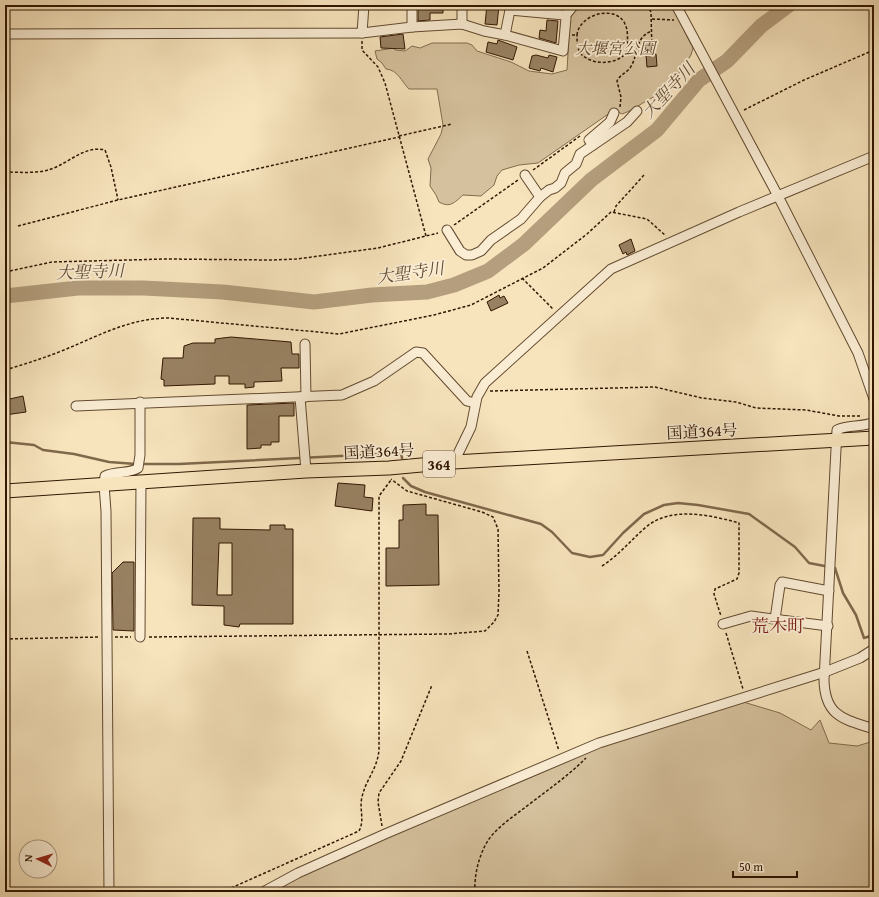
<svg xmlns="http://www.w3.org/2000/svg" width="879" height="897" viewBox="0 0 879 897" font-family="'Gentium Book Plus','Noto Serif JP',serif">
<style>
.green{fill:#d5c19d;stroke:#836c4e}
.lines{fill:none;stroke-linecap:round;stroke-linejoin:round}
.stream{stroke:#80684b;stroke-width:2.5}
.river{stroke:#b49e7d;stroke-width:15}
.building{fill:#988162;stroke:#311600;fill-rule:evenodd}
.minor-casing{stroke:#624a2f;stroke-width:11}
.highway-casing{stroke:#311600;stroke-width:15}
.path{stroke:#311600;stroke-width:1.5;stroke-dasharray:3 2;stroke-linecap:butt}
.minor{stroke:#faedd4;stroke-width:9}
.highway{stroke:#f7e4bd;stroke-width:13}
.labels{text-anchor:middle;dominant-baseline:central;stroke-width:3.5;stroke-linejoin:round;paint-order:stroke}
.shield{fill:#faedd4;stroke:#6d5640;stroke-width:1}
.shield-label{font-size:15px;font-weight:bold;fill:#311600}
.park-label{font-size:16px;font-style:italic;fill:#62492f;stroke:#faedd4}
.street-label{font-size:16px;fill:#311600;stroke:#faedd4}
.water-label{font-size:17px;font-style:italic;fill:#654c32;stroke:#faedd4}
.quarter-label{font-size:18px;fill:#7a1f14;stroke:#faedd4}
</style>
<rect width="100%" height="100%" fill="#f7e4bd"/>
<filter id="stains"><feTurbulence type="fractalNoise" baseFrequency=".005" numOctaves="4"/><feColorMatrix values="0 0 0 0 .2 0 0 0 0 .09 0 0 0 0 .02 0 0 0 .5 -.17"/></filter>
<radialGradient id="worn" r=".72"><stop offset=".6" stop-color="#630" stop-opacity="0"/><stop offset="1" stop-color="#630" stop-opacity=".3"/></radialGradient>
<g class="green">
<path d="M567,5h104l22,43 -2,7 -25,38c-17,3 -29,16 -44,21l-8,-4 -76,53 -19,2 -17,5 -5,6 -3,9 -13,11 -18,-1c-9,8 -13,13 -24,7l-3,-7 -6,-9 1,-18 -3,-9 13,-25 2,-9 -6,-36h-28c-8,-8 -11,-19 -23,-20l-4,-6 -5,-4 -2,-8 19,-3 1,2 10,1 7,-5 8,2 12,-5h35l5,2 5,6 34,11 18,9 23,3 15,-4 3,-50z"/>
<path d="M740,701l40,12 31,17 9,-10 9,23 28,3 17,-5v151h-602l45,-25 28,-9 20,-12 145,-64 96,-37z"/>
</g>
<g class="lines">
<g class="stream">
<path d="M5,442l29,3 9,5 31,4 35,8 27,2"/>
<path d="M141,464h38l222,-11 1,5"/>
<path d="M403,478l8,8 14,6 116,32 11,8 20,21 18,4 13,-2 20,-22 21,-19 20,-9 14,-2 20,2 51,9 46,33 14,16 26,5 8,25 13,22 8,23 10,-3"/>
</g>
<path class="river" d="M5,296l73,-8h65l80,4 91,10 58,-7 55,-3 27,-7 34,-14 36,-27 67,-64 66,-50 42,-50 28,-19 34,-35 28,-21"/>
</g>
<g class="building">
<path d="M418,5h25v8h-13v7l-12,1z"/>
<path d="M487,5h12l-2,20 -12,-1z"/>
<path d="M547,20l11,1 -2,22 -17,-5 1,-8 6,1z"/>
<path d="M403,34l2,15 -24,-1 -1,-11z"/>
<path d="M498,40l19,7 -4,13 -27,-8 2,-10 9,2z"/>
<path d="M656,54l1,12 -10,1 -1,-12z"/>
<path d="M536,55l12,3 1,-3 8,2 -4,15 -12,-4 -1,3 -11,-3 3,-12z"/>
<path d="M631,239l4,12 -8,4 -1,-3 -3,2 -4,-9z"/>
<path d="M499,295l1,3 4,-2 4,7 -17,8 -4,-9z"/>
<path d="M231,337l60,5 1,12h7v14h-18l1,13 -28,1v5l-9,1v-4h-16v-8h-14v8l-51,2v-6l-3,-1 2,-21h20l1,-12 9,-3h22v-4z"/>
<path d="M23,396l3,16 -21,3v-15z"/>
<path d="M294,403v13h-15v26h-8v3h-10v3l-14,1v-44z"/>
<path d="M338,483l27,2 -1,12 9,1 -1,13 -37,-5z"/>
<path d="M426,504v11h12l1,70 -53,1v-38h13v-28h4v-15z"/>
<path d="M193,518h27v11l50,1v-5h15v4h8v95h-53l-1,3 -15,-2v-19l-32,-1zM219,543h13v52h-15z"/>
<path d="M123,562h11v69l-21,-1 -1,-57z"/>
</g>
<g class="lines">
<defs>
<g id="minor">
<path d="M676,5l102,191 80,157 16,46"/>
<path d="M565,16l9,-11"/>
<path d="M462,24v-19"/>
<path d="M412,27v-22"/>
<path d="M362,33l2,-28"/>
<path d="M5,34l357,-1 50,-6 50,-3 22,7 21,4 6,-30"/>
<path d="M505,35l58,16 3,-33 -2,-3 -54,-5"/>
<path d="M593,145l-4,-5 21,-18 4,-9"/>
<path d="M525,175l15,22"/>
<path d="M447,230l13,21 6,4h6l9,-4 10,-11 30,-21 19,-22 9,-7 6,-2 6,-5 4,-10 11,-9 4,-10 47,-32 10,-11"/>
<path d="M305,344l1,53"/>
<path d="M300,397l6,74"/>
<path d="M76,406l266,-11 32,-14 42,-29 7,1 44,48 8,2"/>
<path d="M874,422c-12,6 -26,2 -37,8l-13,250c1,37 20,39 50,49"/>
<path d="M454,462l17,-35 6,-30 8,-14 126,-114 128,-57 135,-56"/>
<path d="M775,619l5,-34 2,-3 47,9"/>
<path d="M723,624l28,-8 77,10"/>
<path d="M140,637l1,-156"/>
<path d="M109,892l-3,-381 -2,-26 1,-9c10,-5 25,-2 33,-8l2,-13v-53"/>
<path d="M263,892l35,-19 87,-39 214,-91 226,-71 35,-14 14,-9"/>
</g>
<path id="highway" d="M5,491l301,-20 83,-3 65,-6 420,-24"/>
</defs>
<use href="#minor" class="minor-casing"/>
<use href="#highway" class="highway-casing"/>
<g class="path">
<path d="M647,5l4,7 1,40"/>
<path d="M582,8l7,-3"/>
<path d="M652,19l22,1"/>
<path d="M572,35h5c2,-21 39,-31 48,-11 4,8 2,19 2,28 -10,13 -34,14 -46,2 -4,-5 -4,-13 -4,-19"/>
<path d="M362,41v9l16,17 7,16 41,153"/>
<path d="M620,107l1,-10 -4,-16c3,-6 9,-8 13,-13 9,-13 4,-31 22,-37"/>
<path d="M744,110l60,-30 70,-30"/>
<path d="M399,136l53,-12"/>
<path d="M533,170l47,-34"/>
<path d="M5,172c14,0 33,2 46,-3 18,-6 34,-24 54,-19l6,17 7,33"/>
<path d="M614,212l2,-6 29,-32"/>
<path d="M454,225l64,-45"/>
<path d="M18,226l100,-26 281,-63"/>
<path d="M5,272l47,-10 114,-3 106,1 25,-1 81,-11 60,-15"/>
<path d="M522,278l31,31"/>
<path d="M5,370c20,-6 39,-12 59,-20 34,-14 66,-32 105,-32l170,16 95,-19 37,-10 72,-37 44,-34 24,-22 36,7 19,17"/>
<path d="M490,391l165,-4 47,11 34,4 20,6 50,2 33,6h23"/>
<path d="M602,566c17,-11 29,-26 44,-39 25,-21 64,-12 93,-4v50l-2,6 -22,10 -1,5 7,22"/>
<path d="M726,633l17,56"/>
<path d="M115,637h16"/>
<path d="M149,637l299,-3 37,-3 9,-9 4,-7 1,-23 -1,-63 -5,-12 -11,-5 -75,-21 -16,-12"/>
<path d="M5,639l94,-2"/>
<path d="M527,651l32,100"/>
<path d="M382,826l-4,-24 1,-9 22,-32 31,-76"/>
<path d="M222,892l137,-61c6,-11 0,-22 3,-34 4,-18 15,-27 17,-47v-254l12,-16"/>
<path d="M475,892c-1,-17 4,-38 14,-53 9,-12 22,-21 34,-30 22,-17 44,-32 63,-51"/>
</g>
<use href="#minor" class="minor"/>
<use href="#highway" class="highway"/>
</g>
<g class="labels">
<rect class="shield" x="423" y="451" width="32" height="26" rx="3"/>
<g class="shield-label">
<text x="439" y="464">364</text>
</g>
<g class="park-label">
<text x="615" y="48">大堰宮公園</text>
</g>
<g class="street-label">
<text transform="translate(702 431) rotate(-3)">国道364号</text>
<text transform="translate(379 451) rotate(-3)">国道364号</text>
</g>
<g class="water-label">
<text transform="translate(668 90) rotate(-47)">大聖寺川</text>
<text transform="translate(90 271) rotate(-2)">大聖寺川</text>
<text transform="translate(410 272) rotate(-8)">大聖寺川</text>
</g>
<g class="quarter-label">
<text x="778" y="625">荒木町</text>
</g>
</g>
<rect width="879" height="897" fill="none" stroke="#f7e4bd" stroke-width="20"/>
<rect x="6" y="6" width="867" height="885" fill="none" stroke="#311600" stroke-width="2"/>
<rect x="10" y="10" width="859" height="877" fill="none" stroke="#311600"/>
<g transform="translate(38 859) rotate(275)"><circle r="19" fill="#faedd4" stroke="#aa977f"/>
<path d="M0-3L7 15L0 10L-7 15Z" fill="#8f2418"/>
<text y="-6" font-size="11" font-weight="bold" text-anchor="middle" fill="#311600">N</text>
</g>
<path d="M733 871v6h64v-6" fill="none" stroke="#311600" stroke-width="2"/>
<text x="739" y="871" font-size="12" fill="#311600" stroke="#faedd4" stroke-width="3" paint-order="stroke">50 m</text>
<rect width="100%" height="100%" filter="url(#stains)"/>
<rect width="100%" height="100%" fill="url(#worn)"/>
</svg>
